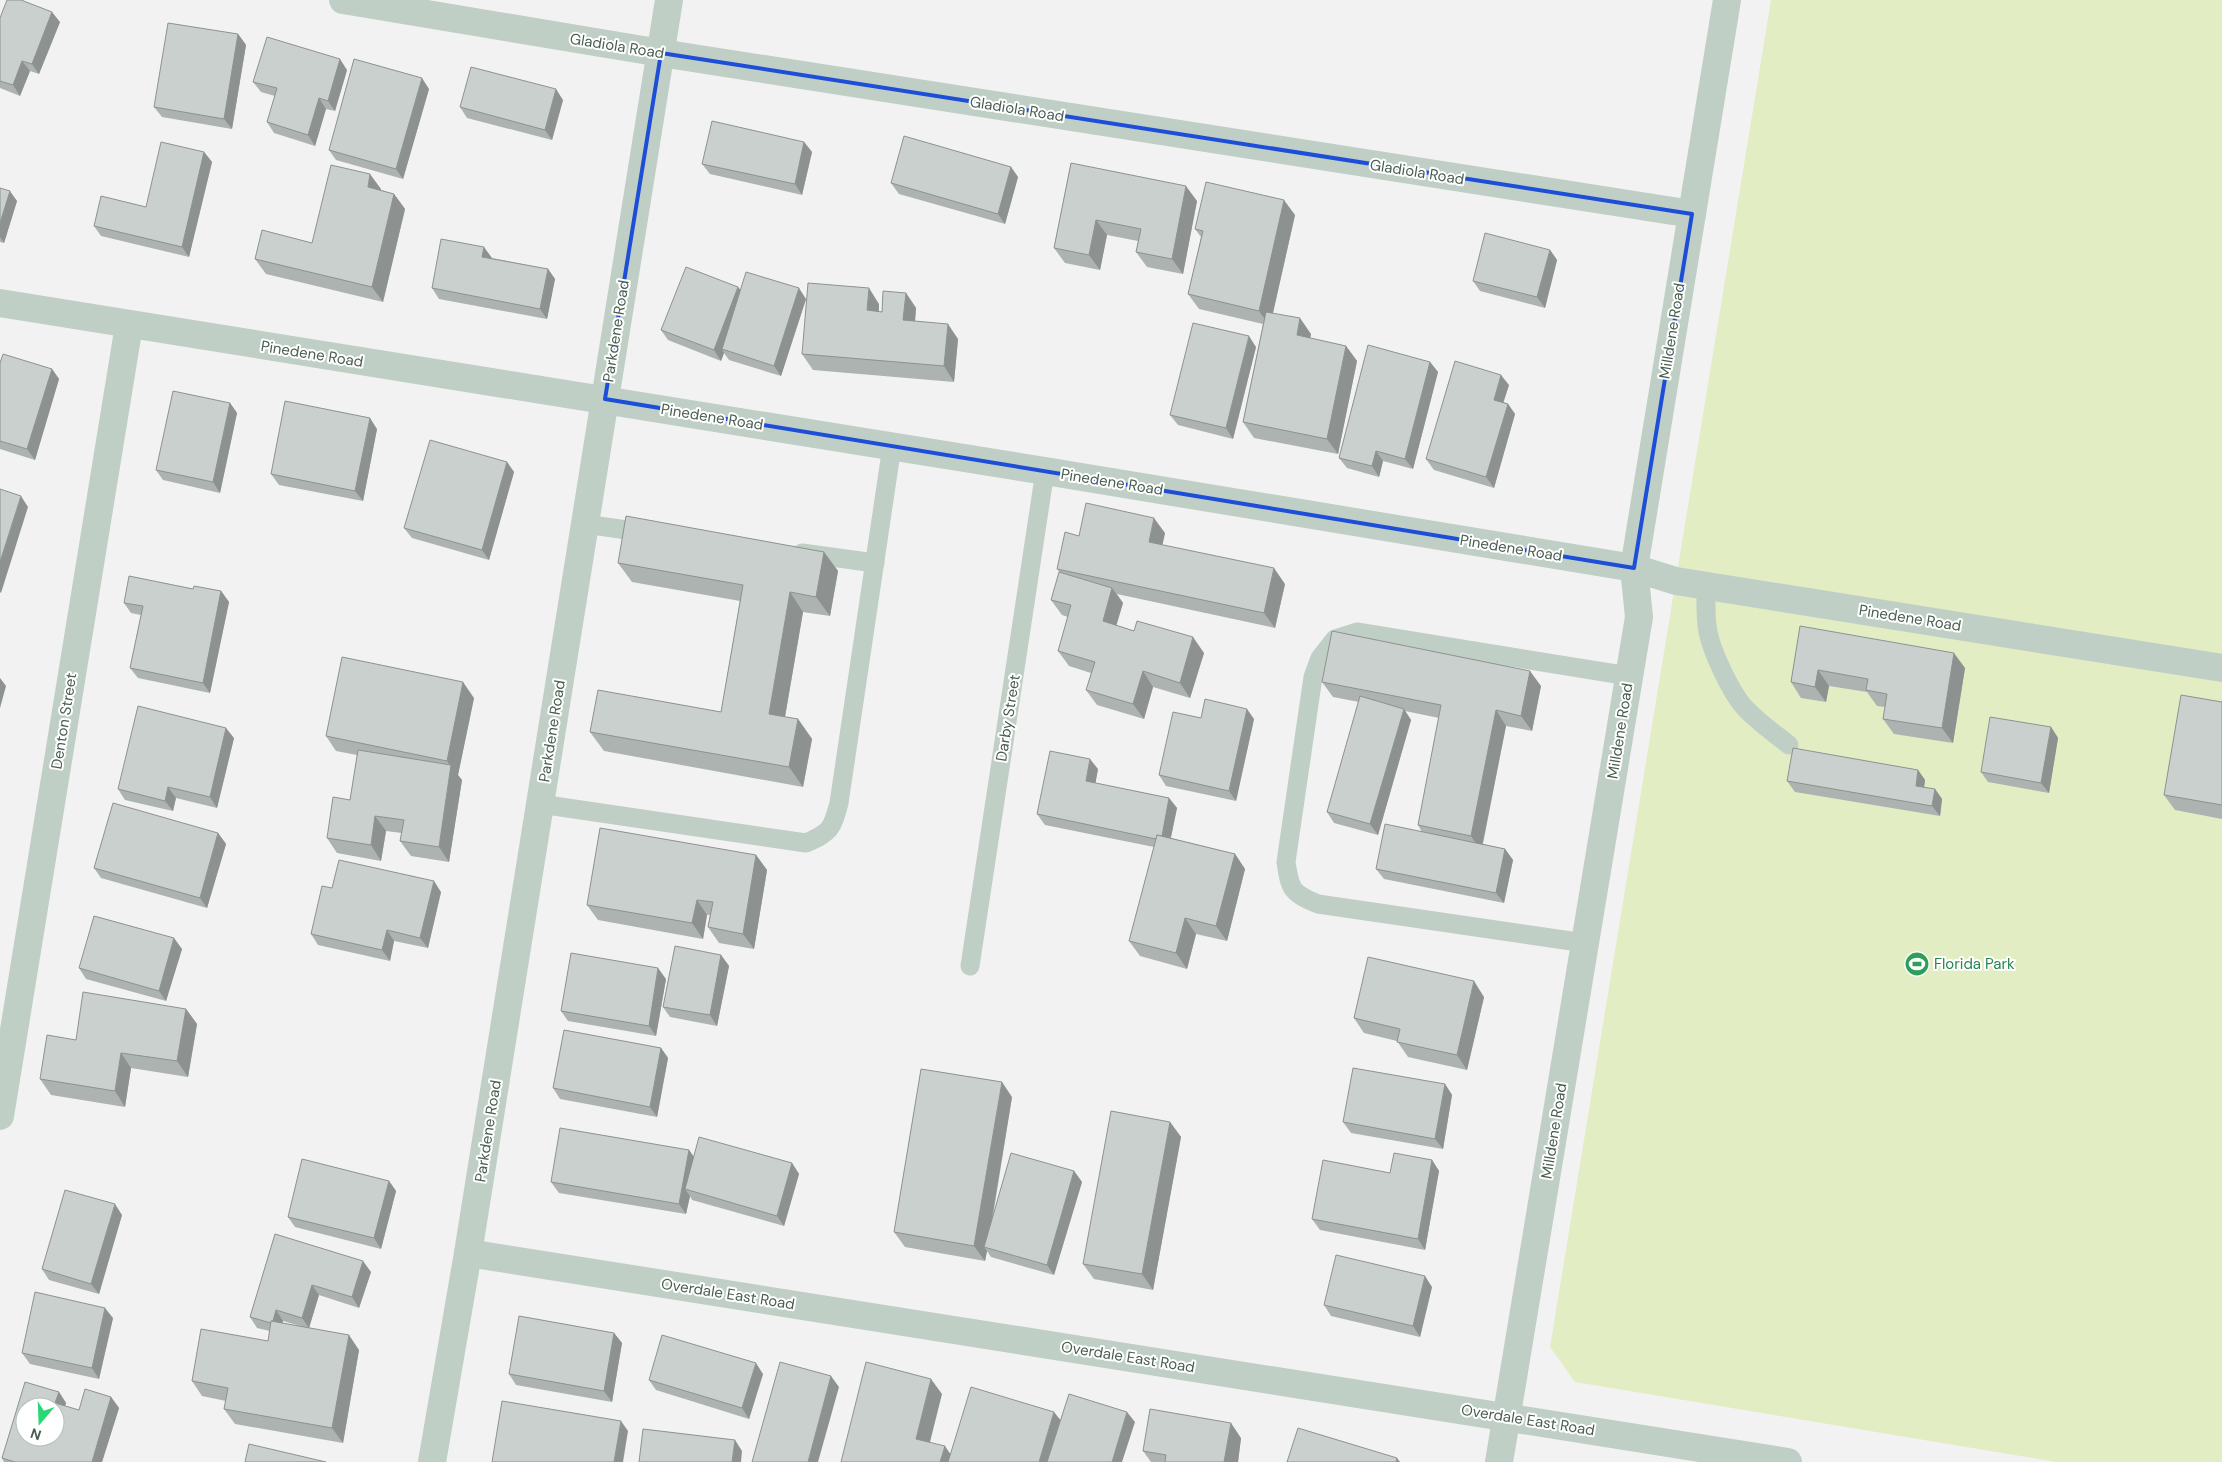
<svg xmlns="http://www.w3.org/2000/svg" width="2222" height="1462" viewBox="0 0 2222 1462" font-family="'DM Sans',sans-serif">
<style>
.green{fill:#e2edc4}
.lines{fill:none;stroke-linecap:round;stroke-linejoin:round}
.lane{stroke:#c0cfc6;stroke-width:19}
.street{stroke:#c0cfc6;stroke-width:28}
.wall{fill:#adb3b0;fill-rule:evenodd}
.shaded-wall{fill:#8d9290}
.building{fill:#c9d0cd;stroke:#8d9290;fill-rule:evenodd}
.marked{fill:none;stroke:#1d4ed8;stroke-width:4;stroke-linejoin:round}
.labels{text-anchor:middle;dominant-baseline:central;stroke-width:4;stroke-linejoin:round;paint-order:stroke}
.street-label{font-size:15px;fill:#4a5e51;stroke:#fff}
.leisure-label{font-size:15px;fill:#27864d;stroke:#fff;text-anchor:start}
</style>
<rect width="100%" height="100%" fill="#f3f2f3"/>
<path class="green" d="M1771,0h451v1462h-166l-481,-80 -25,-35z"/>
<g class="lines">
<g class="lane">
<path d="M585,524l63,9"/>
<path d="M802,553l73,10"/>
<path d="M1706,585c0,15 -1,32 2,47 4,20 23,61 37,76 13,14 29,25 44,37"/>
<path d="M540,804l266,39c25,-11 26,-14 33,-40l53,-357"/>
<path d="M1585,943l-267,-39c-27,-11 -28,-15 -32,-42l27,-185 7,-19 15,-19 22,-7 272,44"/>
<path d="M970,966l75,-495"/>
</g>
<g class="street">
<path d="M343,0l318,53 1031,161"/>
<path d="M0,303l1045,168 589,97 42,13 546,87"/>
<path d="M0,1116l129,-791"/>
<path d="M468,1253l1320,209"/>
<path d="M432,1462l36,-209 201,-1253"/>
<path d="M1499,1462l140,-845 -5,-49 93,-568"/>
</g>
</g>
<g class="wall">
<path d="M0,18l60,4 -21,52 -9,-3 -10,25 -20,-8z"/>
<path d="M238,34l8,11 -14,84 -70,-12 -8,-10z"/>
<path d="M347,70l-12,41 -9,-2 -11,37 -41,-13 -7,-11 8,-26 -14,-4 -8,-10z"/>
<path d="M429,89l-26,90 -67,-19 -7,-10z"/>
<path d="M563,100l-11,40 -85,-22 -7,-11z"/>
<path d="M804,142l8,10 -10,43 -92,-21 -8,-10z"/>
<path d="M204,152l8,10 -23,95 -88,-21 -7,-10 52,-19z"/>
<path d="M1071,163l126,38 -14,73 -36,-7 -11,-15 2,-11 -31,-6 -7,35 -35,-7 -11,-15z"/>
<path d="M1011,167l7,10 -13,47 -106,-30 -8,-11z"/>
<path d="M0,188l17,13 -13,42 -4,-1z"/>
<path d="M381,189v1l13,4 11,15 -22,93 -117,-28 -11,-15 57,-16z"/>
<path d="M1295,215l-22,98 38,21 -1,4 36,8 11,15 -19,93 -84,-16 -11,-16 20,-98 -64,-15 -11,-15 13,-57 -6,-8z"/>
<path d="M1550,250l7,10 -12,48 -65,-17 -7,-10z"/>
<path d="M492,258l56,11 7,10 -8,40 -108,-20 -7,-11z"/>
<path d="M738,287l2,3 66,9 -25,77 -52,-16 -5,-7 -3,8 -53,-21 -7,-10z"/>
<path d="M906,293l10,15 -1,13 43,18 -4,43 -141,-12 -11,-16 77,-50v7l3,1z"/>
<path d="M1256,347l-23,92 -55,-14 -8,-10z"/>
<path d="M1430,362l8,10 -25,97 -30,-8 -4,16 -32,-9 -8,-10z"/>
<path d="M0,363l52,6 7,10 -24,81 -35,-11z"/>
<path d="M1509,385l-6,17 5,2 7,10 -21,74 -60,-18 -8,-11z"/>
<path d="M230,403l7,10 -17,80 -57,-13 -7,-10z"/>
<path d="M377,429l-14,72 -84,-16 -8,-11z"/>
<path d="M507,462l7,10 -25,88 -77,-22 -8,-10z"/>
<path d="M1165,533l-3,12 123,39 -10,44 -158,-34 6,9 -7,22 88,28 -14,45 -37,-11 -9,32 -47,-14 -11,-15 5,-17 -22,-7 -11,-15 10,-34 -6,-2 -11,-15 9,-27 -3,-4 22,-33z"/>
<path d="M824,552l14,19 -8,45 -27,-4 -18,105 13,2 14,20 -9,48 -199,-36 -14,-19 131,-20 19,-111 -108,-19 -14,-19z"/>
<path d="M193,589l28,2 8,11 -19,91 -72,-15 -8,-10 11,-53 -10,-2 -7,-10z"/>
<path d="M1800,626l165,42 -12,75 -59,-9 -11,-15 2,-12 -8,-1 -10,-14 -38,-6 -3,16 -25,-4 -10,-16z"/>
<path d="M1322,682l219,4 -9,45 -26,-5 -23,118 22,5 8,11 -9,43 -120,-24 -8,-10 46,-37 -4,-7 21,-107 -34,-7 6,9 -33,115 -44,-12 -7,-11 32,-110 -26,-5z"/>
<path d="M474,698l-16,77 4,5 -13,82 -38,-6 -11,-15 2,-8 -16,-2 -5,30 -44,-8 -10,-15 23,-38 7,-45 -21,-4 -10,-15z"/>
<path d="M2222,702v117l-47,-9 -11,-15z"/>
<path d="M1201,718l53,1 -18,82 -70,-15 -7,-11z"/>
<path d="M2051,727l7,11 -9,55 -61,-11 -7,-10z"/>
<path d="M234,738l-17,70 -41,-10 -3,13 -48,-11 -7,-11z"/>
<path d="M1098,769l-3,14 74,15 8,10 -6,30 64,16 10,15 -18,72 -31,-7 -9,35 -47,-13 -11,-15 25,-94 -109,-22 -8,-11z"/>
<path d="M1918,770l7,10 -1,7 11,2 7,10 -2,17 -145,-24 -8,-11z"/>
<path d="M218,833l8,11 -19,64 -106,-30 -7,-10z"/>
<path d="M756,855l11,15 -13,79 -35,-6 -11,-16 2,-12h-3l-4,24 -105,-19 -11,-15z"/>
<path d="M332,888l109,4 -13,56 -34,-7 -4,20 -72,-16 -7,-11z"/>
<path d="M182,949l-16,52 -80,-22 -7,-11z"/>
<path d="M721,955l8,11 -12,60 -47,-9 -7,-10z"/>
<path d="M666,979l-10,57 -88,-15 -7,-10z"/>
<path d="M1484,997l-17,73 -59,-13 -11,-16 -33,-8 -10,-15z"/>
<path d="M186,1009l11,15 -9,53 -57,-9 -6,39 -74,-12 -11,-16 36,-39z"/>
<path d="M661,1048l7,10 -11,59 -97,-18 -7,-11z"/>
<path d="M1445,1084l7,11 -9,54 -92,-16 -8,-11z"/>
<path d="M1012,1097l-19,119 81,-45 8,11 -28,93 -63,-18 -4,-6 -2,10 -80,-14 -11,-15z"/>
<path d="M1170,1122l11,15 -28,153 -59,-11 -11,-15z"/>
<path d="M689,1150l5,7 98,6 7,11 -15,52 -92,-26 -2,-4 -4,18 -127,-21 -8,-11z"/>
<path d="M1432,1160l7,11 -14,79 -105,-20 -8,-11 78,-46z"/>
<path d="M389,1181l7,10 -15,58 -86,-22 -7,-10z"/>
<path d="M122,1215l-23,79 -50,-14 -7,-11z"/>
<path d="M275,1234l96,38 -12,36 -40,-13 -10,33 50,22 -16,93 -108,-19 -11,-15 2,-8 -24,-5 -10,-15 76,-40 2,-10 -13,-3 -7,-11zM283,1321l21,6 -21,-4z"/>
<path d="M1432,1287l-12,50 -89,-21 -7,-11z"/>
<path d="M113,1318l-14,61 -69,-15 -8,-11z"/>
<path d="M614,1333l8,10 -10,59 -96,-17 -7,-11z"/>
<path d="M763,1374l-14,45 -93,-29 -7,-10z"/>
<path d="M59,1392l7,11 -1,3 14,4 32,-13 8,11 -17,54h-98l-2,-4z"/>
<path d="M1241,1438l-3,24h-87l-8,-11z"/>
</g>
<g class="shaded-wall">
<path d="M52,12l8,10 -21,52 -7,-10z"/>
<path d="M238,34l8,11 -14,84 -8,-10z"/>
<path d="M340,59l7,11 -12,41 -7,-10z"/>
<path d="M22,61l8,10 -10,25 -7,-11z"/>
<path d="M422,78l7,11 -26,90 -7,-10z"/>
<path d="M556,89l7,11 -11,40 -7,-10z"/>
<path d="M319,98l7,11 -11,37 -7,-11z"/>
<path d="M804,142l8,10 -10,43 -7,-11z"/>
<path d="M204,152l8,10 -23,95 -7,-10z"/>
<path d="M1011,167l7,10 -13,47 -7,-10z"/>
<path d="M370,174l11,15 -3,13 -10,-15z"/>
<path d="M1186,186l11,15 -14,73 -11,-15z"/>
<path d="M10,191l7,10 -13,42 -4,-6v-14z"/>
<path d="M394,194l11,15 -22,93 -11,-15z"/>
<path d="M1284,200l11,15 -25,111 -11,-15z"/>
<path d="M1096,220l11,15 -7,35 -11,-15z"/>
<path d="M484,247l8,11 -2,9 -8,-10z"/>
<path d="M1550,250l7,10 -12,48 -8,-11z"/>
<path d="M548,269l7,10 -8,40 -7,-10z"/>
<path d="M738,287l8,10 -24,52 2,4 -3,8 -7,-11z"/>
<path d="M799,288l7,11 -25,77 -7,-10z"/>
<path d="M869,288l10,16 -1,22 -11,-16z"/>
<path d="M906,293l10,15 -2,27 -11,-15z"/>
<path d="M1300,318l11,16 -3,17 -11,-16z"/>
<path d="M948,324l10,15 -4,43 -10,-16z"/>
<path d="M1249,336l7,11 -23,92 -7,-11z"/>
<path d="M1346,346l11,15 -19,93 -11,-15z"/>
<path d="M1430,362l8,10 -25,97 -8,-10z"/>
<path d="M52,369l7,10 -24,81 -8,-11z"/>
<path d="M1501,375l8,10 -8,25 -7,-10z"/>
<path d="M230,403l7,10 -17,80 -7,-11z"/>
<path d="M1508,404l7,10 -21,74 -8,-11z"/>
<path d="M370,418l7,11 -14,72 -8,-10z"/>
<path d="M1376,451l7,10 -4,16 -7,-11z"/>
<path d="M507,462l7,10 -25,88 -7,-10z"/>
<path d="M21,496l7,11 -27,86 -1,-1v-30z"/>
<path d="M1154,518l11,15 -5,24 -11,-15z"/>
<path d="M824,552l14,19 -8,45 -14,-19z"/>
<path d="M1274,568l11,16 -10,44 -11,-15z"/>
<path d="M1112,588l11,15 -10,34 -10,-16z"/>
<path d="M221,591l8,11 -19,91 -7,-10z"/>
<path d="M790,592l13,20 -21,122 -13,-20z"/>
<path d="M1193,637l11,16 -14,45 -10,-15z"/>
<path d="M1954,653l11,15 -12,75 -11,-15z"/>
<path d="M1818,670l11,16 -3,16 -11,-15z"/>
<path d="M1143,671l10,16 -9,32 -11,-15z"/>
<path d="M1530,671l11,15 -9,45 -11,-15z"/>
<path d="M0,678l6,8 -6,22z"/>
<path d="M463,682l11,16 -16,77 4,5 -13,82 -10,-15 12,-80 -4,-6z"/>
<path d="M1247,709l7,10 -18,82 -7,-10z"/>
<path d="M1404,709l7,11 -33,115 -8,-11z"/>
<path d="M1496,710l10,16 -25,125 -10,-15z"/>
<path d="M798,719l14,20 -9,48 -14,-20z"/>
<path d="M2051,727l7,11 -9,55 -8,-10z"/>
<path d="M226,728l8,10 -17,70 -7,-11z"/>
<path d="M1090,759l8,10 -4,23 -8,-11z"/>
<path d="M1918,770l7,10 -2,16 -7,-10z"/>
<path d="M168,787l8,11 -3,13 -8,-10z"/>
<path d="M1935,789l7,10 -2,17 -8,-10z"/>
<path d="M1169,798l8,10 -9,42 -7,-10z"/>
<path d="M375,816l11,15 -5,30 -10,-16z"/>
<path d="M218,833l8,11 -19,64 -7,-10z"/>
<path d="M1505,849l8,11 -9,43 -8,-10z"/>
<path d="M1235,854l10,15 -18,72 -11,-15z"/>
<path d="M756,855l11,15 -13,79 -11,-15z"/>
<path d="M434,881l7,11 -13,56 -8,-10z"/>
<path d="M697,900l10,15 -4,24 -11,-16z"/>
<path d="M1185,918l11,16 -9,35 -11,-16z"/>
<path d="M387,930l7,11 -4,20 -8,-11z"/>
<path d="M174,938l8,11 -16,52 -7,-10z"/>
<path d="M721,955l8,11 -12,60 -7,-11z"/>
<path d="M658,968l8,11 -10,57 -7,-10z"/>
<path d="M1474,981l10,16 -17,73 -10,-15z"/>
<path d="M186,1009l11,15 -9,53 -11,-16z"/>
<path d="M661,1048l7,10 -11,59 -7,-10z"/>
<path d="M121,1053l10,15 -6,39 -10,-16z"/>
<path d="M1002,1082l10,15 -25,151 -3,-1 3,4 -2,10 -11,-15z"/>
<path d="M1445,1084l7,11 -9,54 -8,-10z"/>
<path d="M1170,1122l11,15 -28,153 -11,-16z"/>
<path d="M689,1150l7,10 -11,29 5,7 -4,18 -7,-10z"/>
<path d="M1432,1160l7,11 -14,79 -7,-11z"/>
<path d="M792,1163l7,11 -15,52 -7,-10z"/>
<path d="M1074,1171l8,11 -28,93 -7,-10z"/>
<path d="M389,1181l7,10 -15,58 -7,-11z"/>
<path d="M115,1204l7,11 -23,79 -8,-10z"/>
<path d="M363,1261l8,11 -12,36 -7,-11z"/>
<path d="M1425,1276l7,11 -12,50 -7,-11z"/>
<path d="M312,1285l7,10 -10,33 -7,-10z"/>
<path d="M105,1308l8,10 -14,61 -7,-11z"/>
<path d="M276,1310l7,11 -4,13 -7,-11z"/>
<path d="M614,1333l8,10 -10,59 -8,-11z"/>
<path d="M349,1335l10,15 -16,93 -11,-15z"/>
<path d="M756,1363l7,11 -14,45 -7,-11z"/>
<path d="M831,1376l8,11 -21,75h-10z"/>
<path d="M931,1379l11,15 -15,60 -11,-15z"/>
<path d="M59,1392l7,11 -3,10 -8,-10z"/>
<path d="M111,1397l8,11 -17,54h-10z"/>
<path d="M1054,1412l8,10 -12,40h-11z"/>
<path d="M1127,1412l8,10 -13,40h-10z"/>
<path d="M621,1421l7,10 -5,31h-9z"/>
<path d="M1231,1423l10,15 -3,24h-14z"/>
<path d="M735,1440l7,11 -1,11h-9z"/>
<path d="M945,1446l10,15v1h-15z"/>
<path d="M1397,1458l3,4h-4z"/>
</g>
<g class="building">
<path d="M7,0h14l31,12 -20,52 -10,-3 -9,24 -13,-4v-63z"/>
<path d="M168,23l70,11 -14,85 -70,-12z"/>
<path d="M267,37l73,22 -12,42 -9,-3 -11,37 -41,-13 10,-34 -24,-6z"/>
<path d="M354,59l68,19 -26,91 -67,-19z"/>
<path d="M471,67l85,22 -11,41 -85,-23z"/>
<path d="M712,121l92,21 -9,42 -93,-20z"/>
<path d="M904,136l107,31 -13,47 -107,-31z"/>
<path d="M161,142l43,10 -22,95 -88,-21 7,-30 45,11z"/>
<path d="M1071,163l115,23 -14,73 -36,-7 5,-23 -45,-9 -7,35 -35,-7z"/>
<path d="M331,165l39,9 -2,13 26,7 -22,93 -117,-28 7,-29 50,13z"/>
<path d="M1206,182l78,18 -25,111 -71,-17 15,-63 -8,-2z"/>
<path d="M0,188l10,3 -10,32z"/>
<path d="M1485,233l65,17 -13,47 -64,-16z"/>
<path d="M441,239l43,8 -2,10 66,12 -8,40 -108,-21z"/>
<path d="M686,267l52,20 -24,63 -53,-20z"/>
<path d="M746,272l53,16 -25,78 -52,-17z"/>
<path d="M808,283l61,5 -2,22 15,2 1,-21 23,2 -3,27 45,4 -4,42 -142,-12z"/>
<path d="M1266,312l34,6 -3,17 49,11 -19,93 -84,-17z"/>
<path d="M1193,323l56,13 -23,92 -56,-13z"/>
<path d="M1368,345l62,17 -25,97 -29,-8 -4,15 -33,-8z"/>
<path d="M3,354l49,15 -25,80 -27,-8v-78z"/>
<path d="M1455,361l46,14 -7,25 14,4 -22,73 -60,-18z"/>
<path d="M173,391l57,12 -17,79 -57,-12z"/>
<path d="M285,401l85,17 -15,73 -84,-17z"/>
<path d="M430,440l77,22 -25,88 -78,-22z"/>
<path d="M0,489l21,7 -21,66z"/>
<path d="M1086,503l68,15 -5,24 125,26 -10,45 -207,-44 8,-37 14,4z"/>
<path d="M626,516l198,36 -8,45 -26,-5 -21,122 29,5 -9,48 -199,-35 8,-42 123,22 22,-127 -125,-22z"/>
<path d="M1059,572l53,16 -9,33 31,10 3,-10 56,16 -13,46 -37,-12 -10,33 -47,-14 9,-28 -37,-11 13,-46 -20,-5z"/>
<path d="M129,576l64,13 1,-3 27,5 -18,92 -73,-15 13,-62 -19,-3z"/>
<path d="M1800,626l154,27 -12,75 -59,-9 4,-25 -21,-4 2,-11 -50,-9 -3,17 -24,-5z"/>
<path d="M1332,631l198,40 -9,45 -25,-6 -25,126 -53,-11 23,-120 -119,-23z"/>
<path d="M342,657l121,25 -16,79 -121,-25z"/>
<path d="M2181,695l41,7v103l-58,-10z"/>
<path d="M1360,696l44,13 -34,115 -43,-12z"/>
<path d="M1205,699l42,10 -18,82 -70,-16 14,-63 28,6z"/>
<path d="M138,706l88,22 -16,69 -42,-10 -3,14 -47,-12z"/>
<path d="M1990,717l61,10 -10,56 -60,-11z"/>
<path d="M1793,748l125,22 -2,16 19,3 -3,17 -145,-25z"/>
<path d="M358,750l93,15 -12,82 -39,-6 4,-21 -29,-4 -4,29 -44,-7 6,-41 17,3z"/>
<path d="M1050,751l40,8 -4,22 83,17 -7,38 -5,-1 -1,4 -119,-25z"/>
<path d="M113,803l105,30 -18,65 -106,-30z"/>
<path d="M1385,824l120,25 -9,44 -120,-24z"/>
<path d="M600,828l156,27 -13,79 -35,-7 5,-25 -16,-2 -5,23 -105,-18z"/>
<path d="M1157,835l78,19 -19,72 -31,-8 -9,35 -47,-12z"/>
<path d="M339,860l95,21 -14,57 -33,-8 -5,20 -71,-16 11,-48 10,2z"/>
<path d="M94,916l80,22 -15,53 -80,-23z"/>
<path d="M675,946l46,9 -11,60 -47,-8z"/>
<path d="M571,953l87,15 -9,58 -88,-15z"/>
<path d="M1368,957l106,24 -17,74 -60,-13 3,-13 -46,-11z"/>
<path d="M83,992l103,17 -9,52 -56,-8 -6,38 -75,-12 7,-44 29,5z"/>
<path d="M564,1030l97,18 -11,59 -97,-19z"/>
<path d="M1353,1068l92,16 -10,55 -92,-17z"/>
<path d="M921,1069l81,13 -28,164 -80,-14z"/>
<path d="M1111,1111l59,11 -28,152 -59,-10z"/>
<path d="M560,1128l129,22 -10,54 -128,-22z"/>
<path d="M699,1137l93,26 -15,53 -92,-27z"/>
<path d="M1011,1153l63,18 -27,94 -63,-18z"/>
<path d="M1394,1153l38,7 -14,79 -106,-20 11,-59 67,13z"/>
<path d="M302,1159l87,22 -15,57 -86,-21z"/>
<path d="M65,1190l50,14 -24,80 -49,-15z"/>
<path d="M275,1234l88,27 -11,36 -40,-12 -10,33 -26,-8 -3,11h-2v2l-21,-6z"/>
<path d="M1336,1255l89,21 -12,50 -89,-21z"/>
<path d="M35,1292l70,16 -13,60 -70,-15z"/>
<path d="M519,1316l95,17 -10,58 -95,-17z"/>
<path d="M271,1321l78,14 -17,93 -108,-19 4,-21 -36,-7 9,-52 67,12z"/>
<path d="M662,1335l94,28 -14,45 -93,-28z"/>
<path d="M780,1362l51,14 -23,86h-56z"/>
<path d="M866,1362l65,17 -15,60 29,7 -5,16h-99z"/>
<path d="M25,1382l34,10 -4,11 24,7 6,-21 26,8 -19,65h-77l-13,-4zM25,1407h30v30h-30z"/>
<path d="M971,1387l83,25 -15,50h-91z"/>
<path d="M1069,1394l58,18 -15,50h-65z"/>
<path d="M502,1401l119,20 -7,41h-122z"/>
<path d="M1150,1409l81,14 -7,39h-59l1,-7 -23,-4z"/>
<path d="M1298,1428l99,30 -1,4h-109z"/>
<path d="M643,1429l92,11 -3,22h-93z"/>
<path d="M249,1444l77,18h-81z"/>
</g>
<path class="marked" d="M661,53l1031,161 -58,354 -1029,-169z"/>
<defs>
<symbol id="stadium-disc" viewBox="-11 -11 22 22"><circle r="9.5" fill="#2e9e5b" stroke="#fff"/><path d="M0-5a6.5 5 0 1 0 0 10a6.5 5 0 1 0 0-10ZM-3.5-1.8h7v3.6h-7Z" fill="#fff"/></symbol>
</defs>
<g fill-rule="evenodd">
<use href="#stadium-disc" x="1903" y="950" width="28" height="28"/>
</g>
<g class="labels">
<g class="street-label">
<text transform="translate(617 46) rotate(9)">Gladiola Road</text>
<text transform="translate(1017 109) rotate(9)">Gladiola Road</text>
<text transform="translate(1417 172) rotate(9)">Gladiola Road</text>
<text transform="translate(616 331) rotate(-81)">Parkdene Road</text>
<text transform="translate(1672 331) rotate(-81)">Milldene Road</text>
<text transform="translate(312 354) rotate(9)">Pinedene Road</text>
<text transform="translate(712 417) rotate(9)">Pinedene Road</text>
<text transform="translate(1112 482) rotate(9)">Pinedene Road</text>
<text transform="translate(1511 548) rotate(9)">Pinedene Road</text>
<text transform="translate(1910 618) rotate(9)">Pinedene Road</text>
<text transform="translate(1008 718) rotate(-81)">Darby Street</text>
<text transform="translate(64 721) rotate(-81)">Denton Street</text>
<text transform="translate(552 731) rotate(-81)">Parkdene Road</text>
<text transform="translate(1620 731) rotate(-81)">Milldene Road</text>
<text transform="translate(488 1131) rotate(-81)">Parkdene Road</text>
<text transform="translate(1554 1131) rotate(-81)">Milldene Road</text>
<text transform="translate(728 1294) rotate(9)">Overdale East Road</text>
<text transform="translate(1128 1357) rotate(9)">Overdale East Road</text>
<text transform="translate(1528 1420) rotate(9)">Overdale East Road</text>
</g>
<g class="leisure-label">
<text x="1934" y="964">Florida Park</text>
</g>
</g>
<g transform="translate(40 1422) rotate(199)"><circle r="24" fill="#ffffff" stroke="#b7bfb9"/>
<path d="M0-4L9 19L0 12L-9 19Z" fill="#27d875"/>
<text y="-8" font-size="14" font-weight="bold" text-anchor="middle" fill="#4a5e51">N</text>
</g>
</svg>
